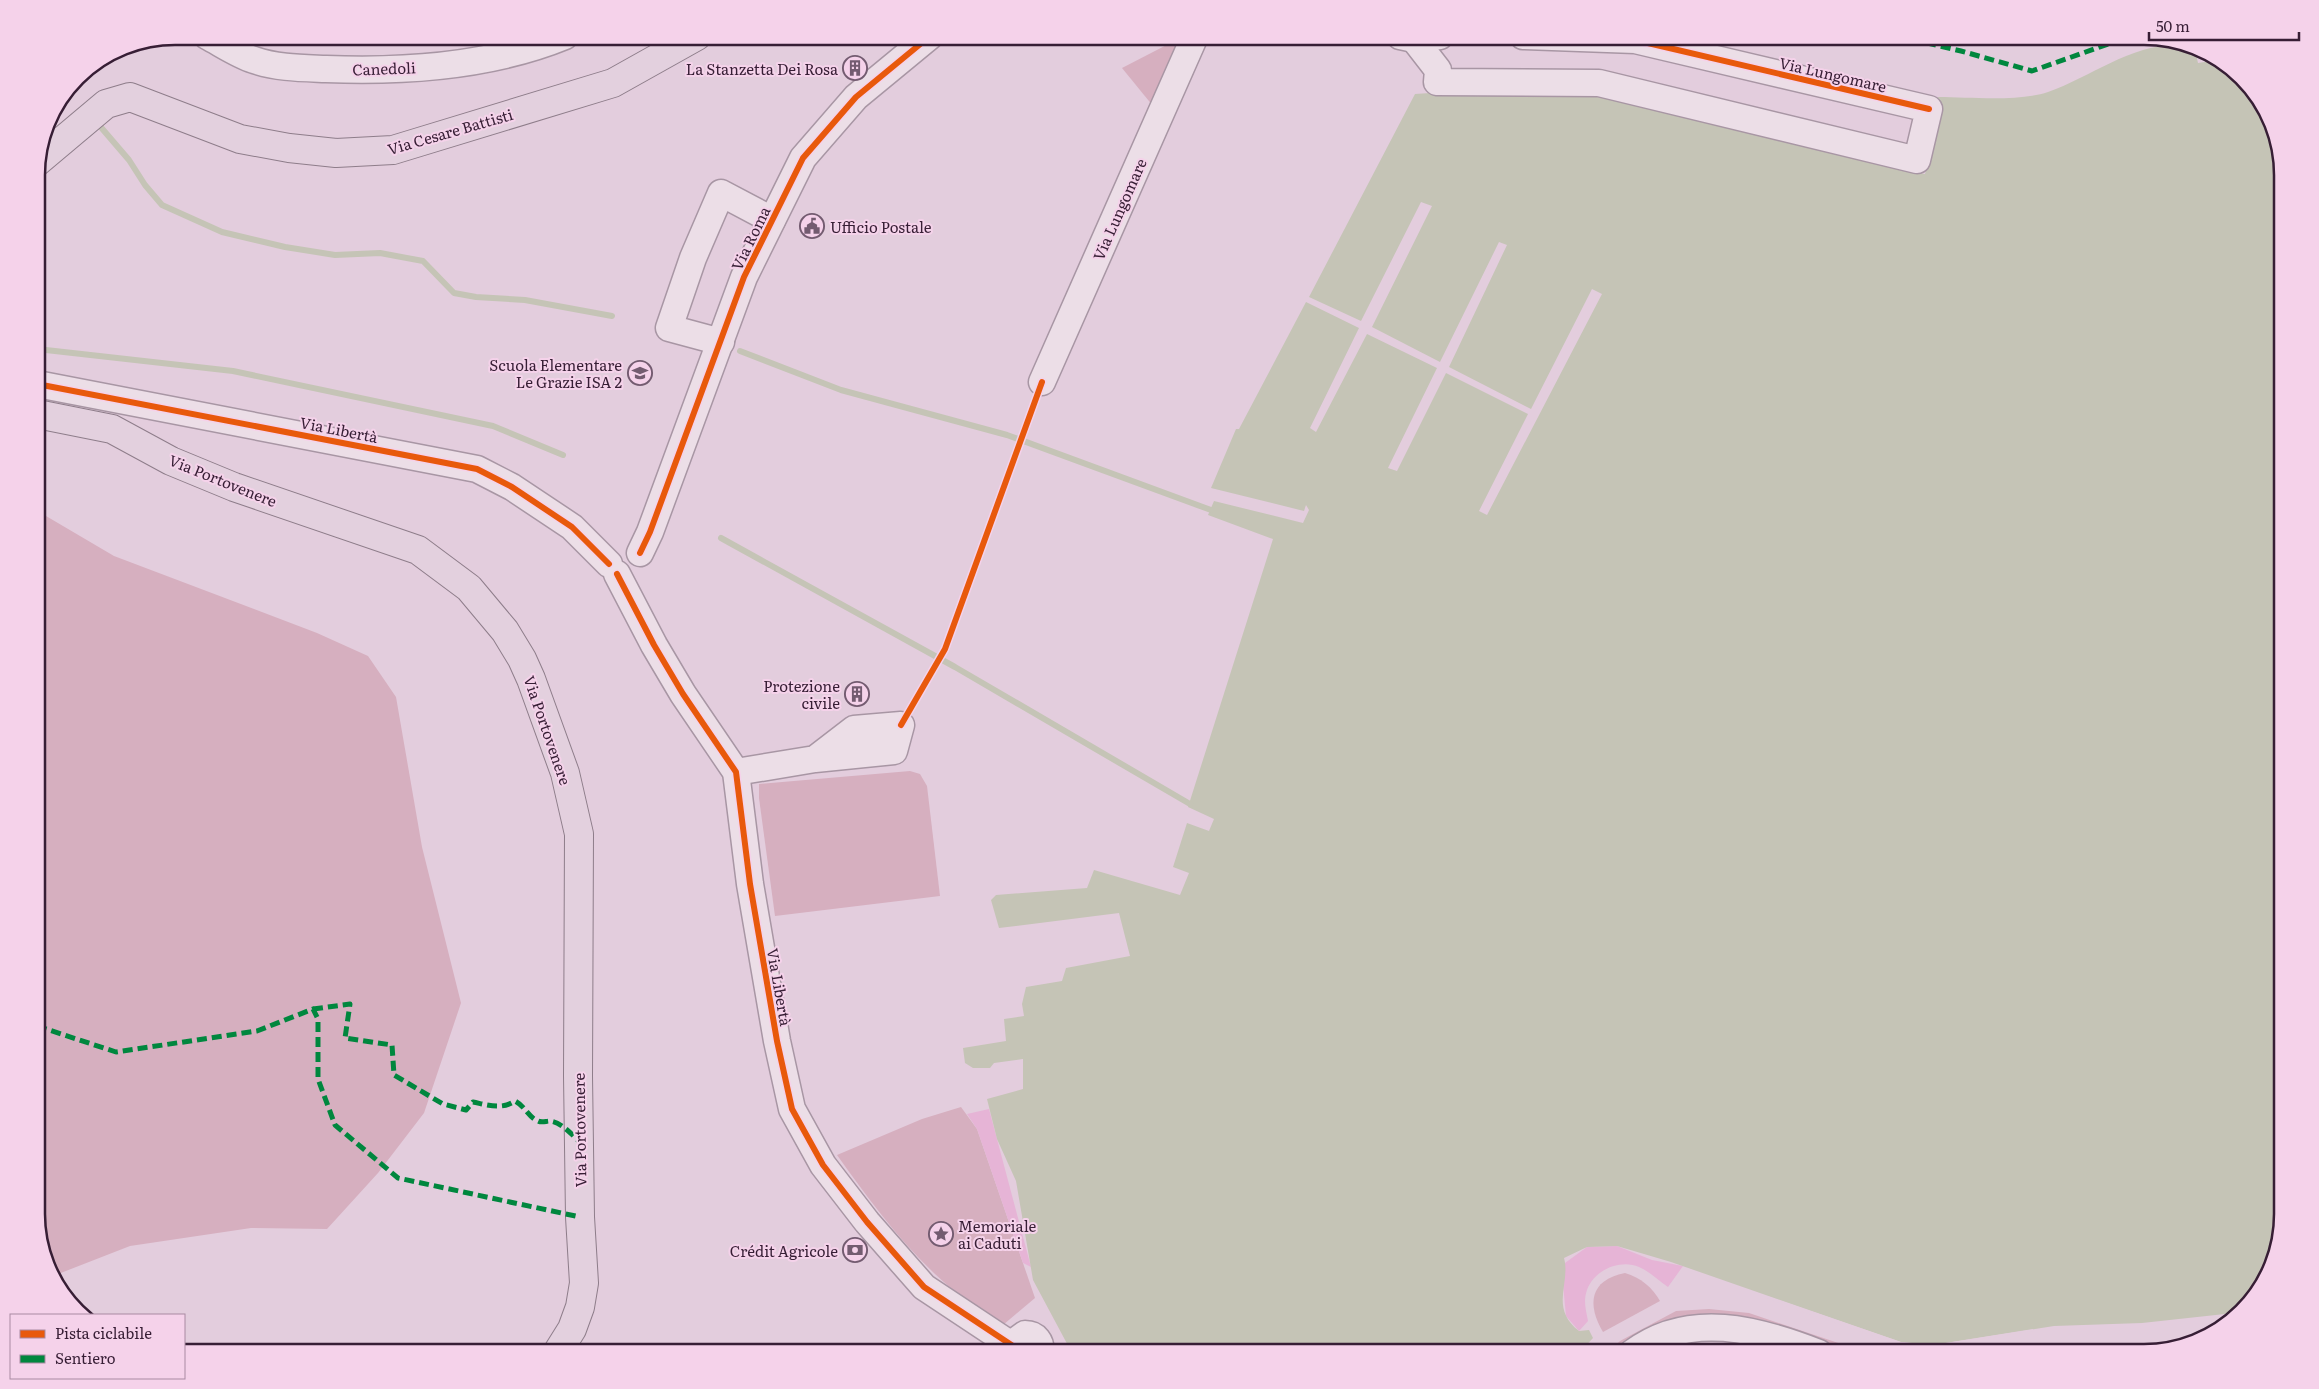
<svg xmlns="http://www.w3.org/2000/svg" width="2319" height="1389" viewBox="0 0 2319 1389" font-family="Literata,serif">
<style>
.green{fill:#d6afbf}
.sand{fill:#e6b4d6}
.water{fill:#c5c4b6}
.pier{fill:#e3cddd}
.lines{fill:none;stroke-linecap:round;stroke-linejoin:round}
.stream{stroke:#c5c4b6;stroke-width:6}
.minor-casing{stroke:#a896a4;stroke-width:29}
.major-casing{stroke:#8e7d8a;stroke-width:30}
.minor{stroke:#ecdee7;stroke-width:26}
.major{stroke:#e3d0de;stroke-width:28}
.quiet{stroke:#00873e;stroke-width:5;stroke-dasharray:10 5;stroke-linecap:butt}
.cycleway-casing{stroke:#f5d2ea;stroke-width:9}
.cycleway{stroke:#e8590c;stroke-width:6}
.labels{text-anchor:middle;dominant-baseline:central;stroke-width:4;stroke-linejoin:round;paint-order:stroke}
.street-label{font-size:15px;fill:#371e35;stroke:#f5d2ea}
.poi-label{font-size:15px;fill:#371e35;stroke:#f5d2ea;text-anchor:end}
.rim{fill:none;stroke:#371e35;stroke-width:2.5}
</style>
<rect width="100%" height="100%" fill="#e3cddd"/>
<g class="green">
<path d="M1184,36l-31,70 -31,-38z"/>
<path d="M37,514l9,2 68,40 203,77 51,23 28,41 26,150 39,156 -37,110 -46,60 -51,56 -76,-1 -121,18 -77,30 -16,-53z"/>
<path d="M910,771l10,3 7,12 13,110 -165,20 -16,-118v-14z"/>
<path d="M961,1107l16,22 58,169 -32,27c-24,-15 -48,-32 -68,-51 -37,-35 -68,-77 -98,-119l85,-36z"/>
<path d="M1625,1273c16,5 27,14 35,28l-57,31c-16,-27 -14,-52 22,-59z"/>
<path d="M1709,1309l40,4 119,40h-45l-63,-24 -136,24h-17l13,-12 56,-30z"/>
</g>
<g class="sand">
<path d="M989,1109l42,158 -8,-4 -46,-134 -10,-15z"/>
<path d="M1617,1246l35,14 31,6 -15,21c-9,-6 -19,-16 -29,-20 -19,-8 -45,3 -52,23 -4,11 -1,20 1,31l-9,10 -13,-15 -3,-32 2,-21 22,-16z"/>
</g>
<path class="water" d="M2176,45l19,5 3,13 13,-2 4,-5 49,49 18,61 1,1048 -19,70 -30,29 -92,10 -88,3 -121,19 -32,-3 -230,-80 -54,-16 -30,1 -23,11c7,25 -15,50 15,73l10,-1 4,8 -14,15h-507l-39,-73 -17,-99 -19,-42 -10,-40 36,-10v-30l-29,4 -4,5h-17l-8,-5 -2,-15 43,-7 -2,-22 20,-3 -2,-12 4,-17 36,-6 4,-13 64,-12 -11,-43 -120,15 -8,-28 5,-5 91,-7 7,-18 86,25 9,-22 -16,-6 14,-44 22,8 5,-12 -26,-12 85,-268 -65,-24 6,-14 89,22 6,-13 -3,-5 -2,6 -93,-23 25,-59h3l67,-127 53,26 -49,100 6,4 51,-98 70,34 -49,100 9,3 49,-98 82,41 -49,97 8,4 115,-221 -10,-5 -61,120 -82,-42 58,-122 -8,-3 -59,120 -68,-35 60,-121 -11,-4 -60,119 -52,-24 106,-203 30,-2 145,3 335,79 10,-42 3,-35c33,0 79,5 110,-5 43,-15 81,-47 128,-47z"/>
<path class="pier" d="M1767,1296l134,46 32,3 100,-16v2l-100,16 -32,-2 -107,-36 -28,-11z"/>
<g class="lines">
<g class="stream">
<path d="M99,125l30,35 16,25 17,20 60,27 63,15 50,8 45,-2 43,8 31,32 22,4 49,3 87,16"/>
<path d="M37,349l196,22 260,55 70,29"/>
<path d="M740,351l101,39 166,45 204,75"/>
<path d="M721,538l234,129 235,137"/>
</g>
<defs>
<g id="minor">
<path d="M207,36c15,8 31,19 47,24 23,8 48,8 72,9 77,3 166,-3 239,-33"/>
<path d="M1400,36l14,3 26,-3"/>
<path d="M1414,39l24,31 -1,12 162,1 318,77 12,-51 -294,-69 -112,-4"/>
<path d="M721,342l-52,-14 24,-70 28,-65 51,27"/>
<path d="M1042,382l153,-346"/>
<path d="M37,384l440,85 35,18 60,40 37,37"/>
<path d="M640,553l10,-21 94,-255 59,-119 53,-61 74,-61"/>
<path d="M617,574l37,71 29,49 53,78 14,112 27,157 15,68 31,56 44,57 57,65 89,59"/>
<path d="M736,772l79,-13 79,-8 7,-26 -47,4 -39,30"/>
<path d="M1014,1353v-11l11,-8c11,0 17,8 15,19"/>
<path d="M1632,1353c57,-43 126,-24 187,0"/>
</g>
<g id="major">
<path d="M37,162l69,-58 24,-7 110,42 49,9 47,5 57,-3 220,-67 84,-47"/>
<path d="M37,414l75,15 59,32 63,26 184,63 51,38 36,43 17,28 9,20 34,94 14,61 -1,242 2,141 4,66 -4,24 -8,22 -15,24"/>
</g>
</defs>
<use href="#minor" class="minor-casing"/>
<use href="#major" class="major-casing"/>
<use href="#minor" class="minor"/>
<use href="#major" class="major"/>
<g class="quiet">
<path d="M1897,36l64,15 71,20 99,-35"/>
<path d="M313,1009l37,-5 -5,34 47,7 2,30 49,29 23,6 7,-8c15,3 29,8 42,-1 10,5 13,16 23,20 4,2 8,0 12,0 11,1 21,13 29,20"/>
<path d="M37,1026l79,26 141,-21 56,-22 5,10v60l17,46 63,53 182,39"/>
</g>
<defs>
<g id="cycleway">
<path d="M1523,36l112,4 294,69"/>
<path d="M37,384l440,85 35,18 60,40 37,37"/>
<path d="M640,553l10,-21 94,-255 59,-119 53,-61 74,-61"/>
<path d="M617,574l37,71 29,49 53,78 14,112 27,157 15,68 31,56 44,57 57,65 89,59"/>
<path d="M901,725l44,-76 97,-267"/>
</g>
</defs>
<use href="#cycleway" class="cycleway-casing"/>
<use href="#cycleway" class="cycleway"/>
</g>
<defs>
<symbol id="building-ring" viewBox="-11 -11 22 22"><circle r="9.5" fill="#f5d2ea" stroke="#735b70" stroke-width="1.5"/><path d="M-4-6H4V6H1V3H-1V6H-4ZM-2.5-4.3h1.7v1.8h-1.7ZM.8-4.3h1.7v1.8H.8ZM-2.5-1h1.7V.8h-1.7ZM.8-1h1.7V.8H.8Z" fill="#735b70"/></symbol>
<symbol id="civic-ring" viewBox="-11 -11 22 22"><circle r="9.5" fill="#f5d2ea" stroke="#735b70" stroke-width="1.5"/><path d="M-.6-6.5H3V-4.5H.6V-3L4-1V1h2V6H-6V1h2V-1L-.6-3ZM-1.2 2.5V6h2.4V2.5Z" fill="#735b70"/></symbol>
<symbol id="school-ring" viewBox="-11 -11 22 22"><circle r="9.5" fill="#f5d2ea" stroke="#735b70" stroke-width="1.5"/><path d="M0-5L7-2L0 1L-7-2ZM-4 1L0 2.5L4 1V4Q0 6-4 4Z" fill="#735b70"/></symbol>
<symbol id="sight-ring" viewBox="-11 -11 22 22"><circle r="9.5" fill="#f5d2ea" stroke="#735b70" stroke-width="1.5"/><path d="M0-6L1.8-2.2L6-1.7L2.9 1.2L3.7 5.4L0 3.3L-3.7 5.4L-2.9 1.2L-6-1.7L-1.8-2.2Z" fill="#735b70"/></symbol>
<symbol id="bank-ring" viewBox="-11 -11 22 22"><circle r="9.5" fill="#f5d2ea" stroke="#735b70" stroke-width="1.5"/><path d="M-6-4H6V4H-6ZM0-2.3a2.3 2.3 0 1 0 0 4.6a2.3 2.3 0 1 0 0-4.6Z" fill="#735b70"/></symbol>
</defs>
<g fill-rule="evenodd">
<use href="#building-ring" x="841" y="54" width="28" height="28"/>
<use href="#civic-ring" x="798" y="212" width="28" height="28"/>
<use href="#school-ring" x="626" y="359" width="28" height="28"/>
<use href="#building-ring" x="843" y="680" width="28" height="28"/>
<use href="#sight-ring" x="927" y="1220" width="28" height="28"/>
<use href="#bank-ring" x="841" y="1236" width="28" height="28"/>
</g>
<g class="labels">
<g class="street-label">
<text transform="translate(384 68) rotate(-2)">Canedoli</text>
<text transform="translate(1833 74) rotate(13)">Via Lungomare</text>
<text transform="translate(450 131) rotate(-16)">Via Cesare Battisti</text>
<text transform="translate(1119 209) rotate(-66)">Via Lungomare</text>
<text transform="translate(750 238) rotate(-64)">Via Roma</text>
<text transform="translate(339 429) rotate(11)">Via Libertà</text>
<text transform="translate(223 480) rotate(22)">Via Portovenere</text>
<text transform="translate(548 730) rotate(71)">Via Portovenere</text>
<text transform="translate(780 987) rotate(80)">Via Libertà</text>
<text transform="translate(579 1130) rotate(-91)">Via Portovenere</text>
</g>
<g class="poi-label">
<text x="838" y="68">La Stanzetta Dei Rosa</text>
<text x="830" y="226" text-anchor="start">Ufficio Postale</text>
<text x="622" y="364">Scuola Elementare<tspan x="622" dy="17">Le Grazie ISA 2</tspan></text>
<text x="840" y="685">Protezione<tspan x="840" dy="17">civile</tspan></text>
<text x="958" y="1225" text-anchor="start">Memoriale<tspan x="958" dy="17">ai Caduti</tspan></text>
<text x="838" y="1250">Crédit Agricole</text>
</g>
</g>
<path d="M0 0H2319V1389H0ZM175 45H2144A130 130 0 0 1 2274 175V1214A130 130 0 0 1 2144 1344H175A130 130 0 0 1 45 1214V175A130 130 0 0 1 175 45Z" fill="#f5d2ea" fill-rule="evenodd"/>
<path class="rim" d="M175 45H2144A130 130 0 0 1 2274 175V1214A130 130 0 0 1 2144 1344H175A130 130 0 0 1 45 1214V175A130 130 0 0 1 175 45Z"/>
<rect x="10" y="1314" width="175" height="65" fill="#f5d2ea" stroke="#a98aa2"/>
<rect x="20" y="1330" width="25" height="8" fill="#e8590c" stroke="#a98aa2"/>
<text x="55" y="1339" font-size="15" fill="#371e35">Pista ciclabile</text>
<rect x="20" y="1355" width="25" height="8" fill="#00873e" stroke="#a98aa2"/>
<text x="55" y="1364" font-size="15" fill="#371e35">Sentiero</text>
<path d="M2149 32v8h150v-8" fill="none" stroke="#371e35" stroke-width="2.5"/>
<text x="2156" y="32" font-size="15" fill="#371e35" stroke="#f5d2ea" stroke-width="4" paint-order="stroke">50 m</text>
</svg>
